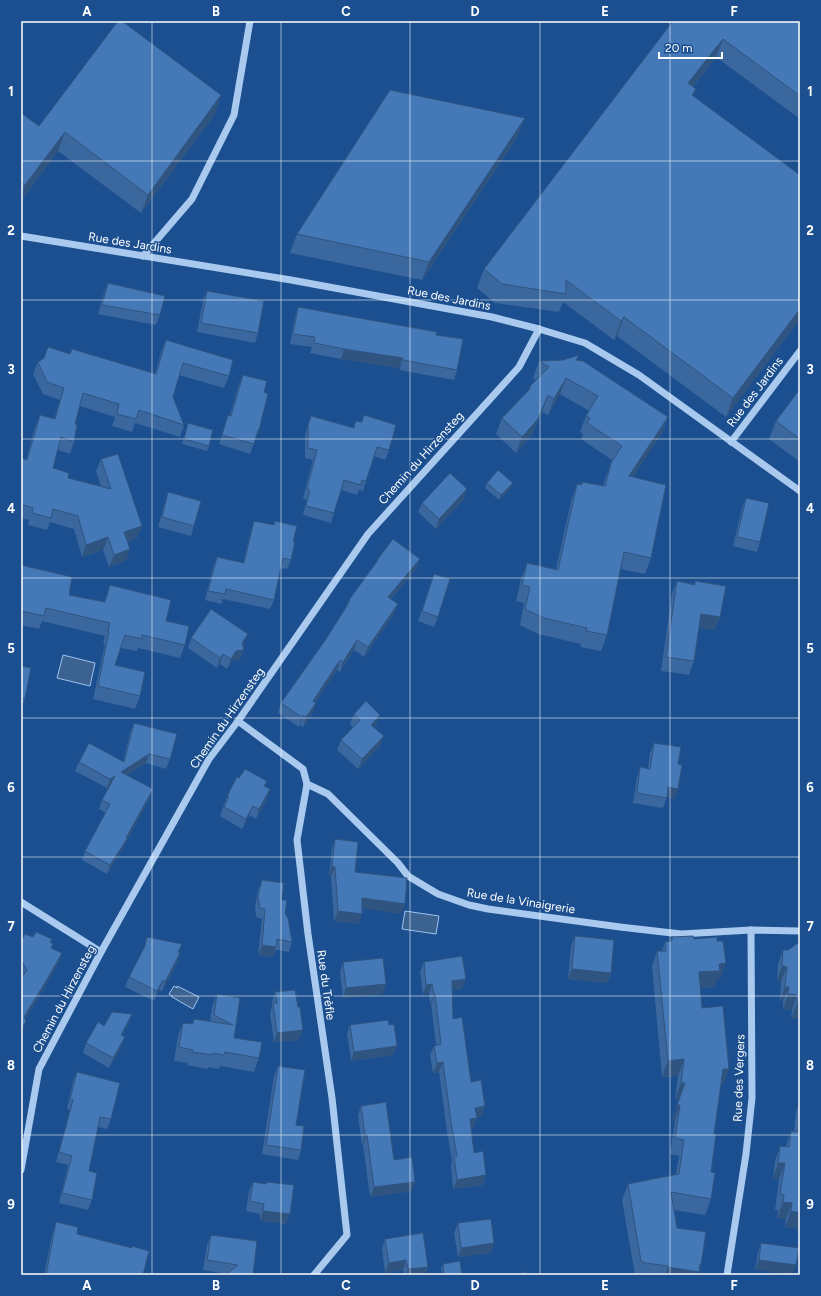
<svg xmlns="http://www.w3.org/2000/svg" width="821" height="1296" viewBox="0 0 821 1296" font-family="Figtree,sans-serif">
<style>
.water{fill:#3c6290;stroke:#9cc4f0}
.lines{fill:none;stroke-linecap:round;stroke-linejoin:round}
.minor{stroke:#a9c9ee;stroke-width:7}
.wall{fill:#3a679d}
.shaded-wall{fill:#305480}
.building{fill:#4478b7;stroke:#305480}
.grid{fill:none;stroke:#fff;stroke-width:1;stroke-opacity:0.55}
.labels{text-anchor:middle;dominant-baseline:central;stroke-width:3;stroke-linejoin:round;paint-order:stroke}
.street-label{font-size:12px;fill:#fff;stroke:#1b4f8f}
.neatline{fill:none;stroke:#fff;stroke-width:1.5}
.grid-label{font-size:13px;text-anchor:middle;font-weight:bold;fill:#fff}
</style>
<rect width="100%" height="100%" fill="#1b4f8f"/>
<g class="water">
<path d="M63,655l32,8 -5,23 -33,-8z"/>
<path d="M405,911l34,5 -3,18 -34,-5z"/>
<path d="M174,986l3,2v-2l22,11 -6,12 -21,-12v-1l-3,-2z"/>
</g>
<g class="lines">
<g class="minor">
<path d="M21,236l270,44 201,37 47,12 46,14 54,32 161,116"/>
<path d="M143,256l49,-57 42,-84 16,-94"/>
<path d="M731,442l69,-91"/>
<path d="M238,721l65,48 4,15 -10,56 11,94 24,164 15,137 -33,40"/>
<path d="M307,784l21,10 70,69 10,13 30,18 31,11 19,4 132,18 61,7 70,-4"/>
<path d="M21,902l80,50"/>
<path d="M21,1170l18,-101 62,-117 108,-193 29,-38 130,-187 151,-167 20,-38"/>
<path d="M727,1275l19,-121 6,-56 -1,-168 49,1"/>
</g>
</g>
<g class="wall">
<path d="M667,21h133v98l-84,-62 -23,30 1,10 106,222 -74,98 -109,-81 -3,4 -51,-38 -4,10 -64,-9 -18,-15 7,-19 187,-245z"/>
<path d="M221,95l-6,19 -74,99 -83,-62 -37,50v-88l18,13z"/>
<path d="M518,136l-96,144 -132,-27 7,-19z"/>
<path d="M108,283l52,32 -4,10 -58,-11 6,-21z"/>
<path d="M207,291l51,42 -3,10 -58,-11 6,-32z"/>
<path d="M298,307l138,28 21,35 -3,10 -55,-10 1,-2 -59,-9 -31,-6 2,-6 -22,-3 5,-27z"/>
<path d="M166,340l63,36 -5,12 -45,-13 -6,22 11,28 -4,12 -45,-14 -3,9 -20,-6 3,-9 -35,-11 -5,18 -1,18 -4,12 -12,-4 -5,18 15,10 33,8 -5,-15 5,-12 41,67 -5,12 -10,4 -1,19 -17,6 -6,-17 -21,7 -8,-28 -24,-7 -3,8 -19,-5 1,-5 -8,-2v-60l5,2 9,-33 5,-12 14,4 6,-19 -17,-6 -10,-20 5,-12 32,-8 2,-5 83,25 6,-22z"/>
<path d="M577,360l91,57 -6,16 -29,44 18,81 -6,16 -25,-5 -13,66 -6,16 -21,-4 1,-3 -43,-10 -18,-9 4,-22 -8,-2 5,-22 6,-16 29,6 15,-68 6,-17 4,1 1,-3 21,4 2,-7 6,-16 1,-3 -31,-21 2,-5 -3,-2 6,-16 3,-5 -29,-17 -12,21 -6,-3 -10,23 -16,18 -20,-19 6,-16 26,-27 2,-5 6,-6 -3,-2 6,-17z"/>
<path d="M243,375l21,17 -5,38 -9,24 -31,-10 9,-29h2l9,-31z"/>
<path d="M800,389v73l-31,-23 7,-18z"/>
<path d="M364,415l25,35 -4,10 -11,-4 -11,35 -4,-1 -2,5 -16,-5 -7,23 -3,10 -28,-8 4,-15 -4,-2 10,-38 -8,-2v-23l6,-19 42,12 3,-7 5,1z"/>
<path d="M188,423l21,23 -2,5 -25,-7z"/>
<path d="M487,483h26l-2,5 -12,12 -14,-12z"/>
<path d="M168,492l26,34 -3,10 -33,-9 7,-25z"/>
<path d="M746,498l14,44 -3,10 -24,-6 9,-38z"/>
<path d="M464,499l-28,30 -18,-17 4,-9z"/>
<path d="M254,521l19,4 2,-4 18,21 -2,18 -4,9 -7,-1 -6,32 -4,9 -47,-10 -2,5 -16,-4 8,-33 4,-10 26,6 8,-32z"/>
<path d="M377,560l39,9 -25,30 3,15 -30,43 -10,-7 -14,22 -3,-2 -22,32 -2,11 -10,14 -3,-2 -1,2 -21,-14 3,-10 45,-64 20,-32 3,-7 26,-36z"/>
<path d="M21,565l48,30 35,7 6,-17 56,36 19,24 -5,13 -42,-10 -1,3 -16,-3 -6,17 25,31 -5,13 -42,-10 12,-55h-2l2,-8 -63,-15 -3,8 -18,-4z"/>
<path d="M434,574l4,43 -4,10 -16,-6z"/>
<path d="M677,581l17,3 1,-3 25,36 -5,13 -16,-2 -5,33 -5,14 -28,-4 11,-77z"/>
<path d="M191,638l53,6 -1,2 -3,13 -8,2 -5,8 -7,-5 -3,4 -29,-20z"/>
<path d="M21,666l4,32 -4,12z"/>
<path d="M354,714l22,11 -2,2 6,19 -22,23 -21,-19 4,-10 12,-13 -3,-3z"/>
<path d="M134,723l36,36 -4,10 -20,-6 -19,12 26,14 -4,10 -23,43 -3,6 -16,26 -25,-14 3,-9 21,-38 -7,-4 3,-9 7,-13 -2,1 -32,-17 4,-9h44l7,-29z"/>
<path d="M654,743l24,21v25l-3,10 -8,-2 -4,11 -30,-5 4,-26 3,-10 8,2 2,-16z"/>
<path d="M239,778l28,3 -2,5 5,3 -3,10 -11,20 -7,-4 -7,14 -22,-13 7,-19z"/>
<path d="M335,839l20,33 46,42 -39,-6v6l-4,10 -24,-3 -3,-45h-2l3,-27z"/>
<path d="M262,880l20,20 3,14 7,28 -3,10 -13,-2 -3,7 -15,-2 4,-36 -6,-2 -1,-11 3,-16z"/>
<path d="M575,936l36,37 -4,10 -39,-4 3,-33z"/>
<path d="M33,937l19,2 -1,4 2,1 -2,4 11,5 -4,10 -15,27 -18,29 1,2 -5,12v-54l1,-1 -1,-3v-34z"/>
<path d="M147,937l32,16 -2,10 -15,28 -3,-1 -5,11 -29,-14 4,-10 14,-27z"/>
<path d="M672,937l22,2 26,40h-3l-3,8 -14,1 2,20 21,77h-2l-7,49 -3,38v27l-6,16 -31,-5 3,18 24,37 -3,10h-63l-13,-75 6,-16 48,-10 3,-18 -9,-2 5,-33h-3l7,-22h-4l3,-23 -16,1 -10,-110 5,-16h5l3,-9 6,-1z"/>
<path d="M800,943v76l-9,-1 1,-8 -9,-1v-8h-3l1,-20 -4,-1 1,-16 5,-14h5z"/>
<path d="M343,962l40,32 -40,4 -3,-26z"/>
<path d="M424,962l38,27 -10,1 1,29 29,97 -5,1 -4,11h-2l3,25 12,22 -3,10 -30,4 -2,-23 1,-5 -5,-30 -8,-59 -6,1 -3,-18 4,-9 2,-1 -5,-41h-1l-1,-10h-6l-3,-22z"/>
<path d="M275,992l23,15 1,33 -25,2 -4,-28 2,-8v-4z"/>
<path d="M217,994l23,4 -6,40 25,20 -5,14 -34,-6 -1,3 -11,-2 -1,2 -20,-4 1,-2 -14,-2 4,-25 5,-13 9,1 2,-5 16,2 2,-14z"/>
<path d="M132,1014l-4,10 -6,11 -1,12 -12,21 -26,-15 3,-10 18,-17z"/>
<path d="M350,1025h39l4,30 -42,6 -4,-27z"/>
<path d="M278,1066l18,59 5,25 -3,10 -36,-6 12,-78z"/>
<path d="M77,1072l34,47 -4,10 -9,-2 -9,44 3,29 -4,10 -29,-7 9,-38 -12,-3 14,-52 -3,-1 6,-28z"/>
<path d="M800,1101v128l-15,-2 1,-8 -9,-1 1,-8h-3l4,-31 -6,-1 2,-17 5,-15h6l5,-15h3l2,-19z"/>
<path d="M361,1106l51,85 -42,6 -7,-52h-1l-4,-30z"/>
<path d="M253,1182l13,2 1,-2 19,42 -26,-3v-7l-14,-3 3,-20z"/>
<path d="M56,1222l21,12 66,41h-99l8,-40z"/>
<path d="M458,1223l33,30 -33,4 -4,-24z"/>
<path d="M211,1235l42,40 -26,-1 -24,-4 4,-25z"/>
<path d="M385,1239l43,28 -3,8h-21l-1,-5 -18,3 -3,-24z"/>
<path d="M761,1243l38,5 -44,22 3,-18z"/>
<path d="M443,1264l19,11h-20l-1,-7z"/>
</g>
<g class="shaded-wall">
<path d="M723,39l-7,18 -35,45 7,-19z"/>
<path d="M696,89l-6,19 2,-13z"/>
<path d="M221,95l-6,19 -74,99 7,-18z"/>
<path d="M525,118l-7,18 -96,144 7,-18z"/>
<path d="M65,132l-7,19 -37,50v-4l4,-12z"/>
<path d="M800,309v10l-74,98 7,-19z"/>
<path d="M624,317l-7,19 -3,4 7,-19z"/>
<path d="M344,349l59,9 -3,10 -59,-9z"/>
<path d="M566,378l-6,16 -12,21 6,-16z"/>
<path d="M548,395l-6,17 -10,23 -16,18 6,-16z"/>
<path d="M668,417l-6,16 -39,60 6,-17z"/>
<path d="M513,483l-2,5 -12,12 2,-5z"/>
<path d="M467,489l-3,10 -28,30 3,-10z"/>
<path d="M142,526l-5,12 -18,6 5,-12z"/>
<path d="M108,537l-5,13 -21,7 4,-12z"/>
<path d="M130,549l-4,12 -17,6 5,-12z"/>
<path d="M420,559l-4,10 -32,38 4,-10z"/>
<path d="M398,604l-4,10 -30,43 4,-10z"/>
<path d="M701,614l19,3 -5,13 -19,-2z"/>
<path d="M248,634l-4,10 -4,6h4l-4,9 -8,2 -5,8 4,-10z"/>
<path d="M357,640l-3,10 -14,22 3,-10z"/>
<path d="M223,654l-3,10 -3,4 3,-10z"/>
<path d="M340,660l-3,10 -27,41 3,-10z"/>
<path d="M316,703l-3,10 -10,14 3,-10z"/>
<path d="M304,715l-4,10 -1,2 3,-10z"/>
<path d="M380,715l-4,10 -8,9 3,-9z"/>
<path d="M384,736l-4,10 -22,23 4,-10z"/>
<path d="M149,754l-3,9 -28,18 3,-9z"/>
<path d="M115,776l-3,9 -5,3 3,-9z"/>
<path d="M668,787l10,2 -3,10 -11,-2z"/>
<path d="M153,789l-4,10 -23,43 -3,6 -16,26 3,-9 16,-27z"/>
<path d="M270,789l-3,10 -11,20 3,-10z"/>
<path d="M253,806l-4,9 -7,14 4,-10z"/>
<path d="M332,866l3,1 -4,9h-2z"/>
<path d="M362,898l43,6 -4,10 -42,-6z"/>
<path d="M338,911l24,3 -4,10 -24,-3z"/>
<path d="M262,945l14,2 -3,10 -15,-2z"/>
<path d="M62,953l-4,10 -15,27 -22,36 3,-9z"/>
<path d="M180,953l-3,10 -15,28 3,-9z"/>
<path d="M726,963l-6,16h-3l-3,8 -21,1 6,-16 20,-8z"/>
<path d="M782,966l5,1 -6,14 -4,-1z"/>
<path d="M572,969l39,4 -4,10 -39,-4z"/>
<path d="M466,979l-4,10 -14,2 4,-10z"/>
<path d="M163,980l-4,10 -5,11 3,-10z"/>
<path d="M386,984l-3,10 -40,4 3,-10z"/>
<path d="M432,984l-3,10h-6l3,-9z"/>
<path d="M785,987h4l-6,14h-3z"/>
<path d="M434,994h1l-4,10h-1z"/>
<path d="M788,994l9,1 -5,15 -9,-1z"/>
<path d="M797,1004h3v15l-9,-1z"/>
<path d="M132,1014l-4,10 -11,21 4,-10z"/>
<path d="M26,1021l-4,10 -1,2v-3z"/>
<path d="M303,1030l-4,10 -25,2 3,-9z"/>
<path d="M125,1037l-4,10 -12,21 4,-10z"/>
<path d="M397,1046l-4,9 -42,6 3,-9z"/>
<path d="M684,1059l-6,17 -16,1 6,-16z"/>
<path d="M443,1062l-4,10 -6,1 4,-10z"/>
<path d="M723,1069h6l-6,16h-6z"/>
<path d="M681,1083h4l-6,16h-4z"/>
<path d="M677,1105h3l-5,16h-3z"/>
<path d="M485,1106l-3,10 -10,1 3,-9z"/>
<path d="M477,1118l-4,10h-6l3,-9z"/>
<path d="M365,1135h2l-4,10h-1z"/>
<path d="M778,1163h7l-6,16 -6,-1z"/>
<path d="M486,1175l-3,10 -30,4 4,-9z"/>
<path d="M415,1182l-3,9 -42,6 4,-10z"/>
<path d="M783,1202l9,1 -6,16 -9,-1z"/>
<path d="M263,1211l27,3 -4,10 -26,-3z"/>
<path d="M791,1211l9,2v16l-15,-2z"/>
<path d="M494,1243l-3,10 -33,4 3,-9z"/>
<path d="M406,1260l-3,10 -18,3 4,-10z"/>
<path d="M759,1260l37,5 -4,10 -37,-5z"/>
<path d="M428,1267l-3,8h-19l2,-6z"/>
<path d="M668,1267l31,5 -1,3h-33z"/>
</g>
<g class="building">
<path d="M118,21h4l99,74 -73,100 -83,-63 -40,53 -4,-3v-69l18,13z"/>
<path d="M673,21h127v75l-77,-57 -35,44 8,6 -4,6 108,80v134l-67,89 -109,-81 -3,4 -55,-41v14l-64,-10 -18,-15z"/>
<path d="M390,90l135,28 -96,144 -132,-28z"/>
<path d="M108,283l57,13 -5,19 -58,-10z"/>
<path d="M207,291l57,10 -6,32 -57,-10z"/>
<path d="M298,307l139,25 -1,3 27,4 -6,31 -54,-10v-2l-59,-9 -30,-6 1,-6 -22,-3z"/>
<path d="M166,340l67,20 -4,16 -46,-13 -10,34 11,28 -45,-15 -3,9 -19,-5 2,-10 -36,-11 -8,31 2,1 -3,17 -13,-5 -8,31 16,5 -1,5 43,11 -10,-30 17,-5 24,72 -18,6 6,17 -16,6 -6,-18 -22,8 -8,-29 -25,-7 -2,9 -19,-5 1,-5 -12,-4v-46l6,2 13,-45 15,4 9,-31 -17,-6 -9,-20 6,-4 4,-11 22,7 2,-5 84,25z"/>
<path d="M579,355l-3,5 7,1 85,56 -39,59 37,9 -15,73 -27,-6 -17,83 -21,-4 1,-3 -43,-10 -19,-9 5,-22 -8,-2 5,-22 31,7 19,-86 5,1v-3l23,4 6,-23 11,-17 -35,-23 3,-5 -4,-2 12,-20 -32,-18 -12,21 -6,-4 -10,24 -16,18 -20,-19 28,-29v-3l19,-19 -10,-6 24,-1z"/>
<path d="M243,375l24,6 -3,11 4,2 -9,36h-1l-4,14 -32,-9 6,-20 3,1z"/>
<path d="M21,382l2,1 -2,7z"/>
<path d="M800,389v50l-24,-18z"/>
<path d="M364,415l32,10 -7,25 -12,-3 -11,34 -4,-1 -1,5 -17,-5 -10,33 -28,-7 4,-16 -3,-1 10,-39 -9,-2v-22l3,-10 43,12 2,-7 6,1z"/>
<path d="M188,423l25,7 -4,16 -25,-7z"/>
<path d="M498,470l15,13 -12,12 -14,-12z"/>
<path d="M450,473l17,16 -28,30 -17,-16z"/>
<path d="M168,492l33,9 -7,25 -32,-9z"/>
<path d="M746,498l23,5 -9,39 -23,-5z"/>
<path d="M254,521l20,4 1,-4 22,5 -4,16h2l-4,18 -8,-2 -9,42 -48,-11 -1,5 -17,-3 9,-34 27,6z"/>
<path d="M393,539l27,20 -32,38 10,7 -30,43 -11,-7 -14,22 -3,-2 -27,41 3,2 -10,14 -2,-2 -2,2 -21,-14 45,-64 24,-38 -1,-1 29,-40h-1z"/>
<path d="M21,565l51,12 -3,18 36,7 5,-17 61,15 -5,21 23,5 -4,19 -43,-10v4l-17,-4 -10,30 30,7 -5,24 -42,-10 11,-55h-1l2,-8 -64,-15 -2,8 -23,-5z"/>
<path d="M434,574l16,5 -12,38 -16,-6z"/>
<path d="M677,581l18,4v-4l31,5 -6,31 -19,-3 -7,47 -28,-4z"/>
<path d="M211,609l37,25 -6,9 2,7 -8,1 -5,8 -8,-5 -3,4 -29,-20z"/>
<path d="M21,666l10,2 -6,30h-4z"/>
<path d="M366,701l14,14 -9,10 13,11 -22,23 -21,-19 19,-20 -6,-6z"/>
<path d="M134,723l43,11 -7,25 -21,-5 -28,18 32,17 -27,49 1,1 -17,26 -25,-14 25,-47 -8,-4 13,-24 -5,3 -31,-17 10,-19 35,19z"/>
<path d="M654,743l27,4 -3,17 4,1 -4,24 -10,-2 -1,11 -30,-5 3,-26 10,2z"/>
<path d="M245,769l22,12 -3,5 6,3 -11,20 -6,-3 -7,13 -22,-12 5,-10h-2l4,-9 6,-11 2,1z"/>
<path d="M335,839l23,3 -3,30 52,6 -2,26 -43,-6v16l-24,-3 -3,-44 -3,-1z"/>
<path d="M262,880l22,3 -2,17h5l-2,14 3,4 4,24 -15,-3 -1,8 -14,-2 3,-36 -5,-1 -2,-12z"/>
<path d="M36,932l16,7 -2,3 3,2 -2,4 11,5 -16,28 -22,36 2,4 -5,9v-51l6,-9 -6,-10v-19l4,-7 8,3z"/>
<path d="M575,936l39,4 -3,33 -39,-4z"/>
<path d="M693,936l1,3 23,-2v4h6l3,22 -7,1 1,7 -21,1 3,36 21,-2 6,63h-6l-9,65h2l-5,38 4,1 -4,26 -40,-7 6,36 29,4 -5,33 -1,-1 -1,8 -31,-5v-1l-22,-3 -5,-2 -13,-77 51,-10 5,-34 -9,-2 5,-33h-3l8,-22h-4l3,-24 -16,2 -11,-110h9l-1,-9 7,-1v-4z"/>
<path d="M147,937l35,7 -4,8 2,1 -15,29 -2,-2 -6,11 -28,-14 16,-31z"/>
<path d="M798,943h2v61h-3v-9l-9,-1 1,-7h-4l2,-20 -5,-1 1,-16h5z"/>
<path d="M462,956l4,23 -14,2 1,38 9,-2 9,65 10,-2 4,26 -10,2 2,10 -7,1 4,34 9,-2 3,24 -29,5 -3,-24h3l-6,-34 -8,-60 -6,1 -3,-17 7,-2 -6,-50h-1l-2,-10 -6,1 -2,-23z"/>
<path d="M383,958l3,26 -40,4 -3,-26z"/>
<path d="M295,990l3,17h2l3,23 -26,3 -4,-29 4,-1 -2,-11z"/>
<path d="M217,994l23,4 -6,40 28,4 -3,16 -34,-6 -1,3 -11,-2 -1,2 -20,-3 1,-2 -14,-3 4,-24 10,1 1,-5 39,6 -19,-10z"/>
<path d="M112,1012l20,2 -11,21 4,2 -12,21 -27,-15 12,-21 6,4z"/>
<path d="M388,1020l1,5 5,-1 3,22 -43,6 -4,-27z"/>
<path d="M278,1066l27,4 -9,55 8,1 -3,24 -35,-5z"/>
<path d="M77,1072l43,11 -9,36 -11,-2 -11,54 8,2 -5,27 -30,-7 10,-37 -13,-4 14,-52 -3,-1z"/>
<path d="M386,1102l8,58 18,-3 3,25 -41,5 -7,-52h-2l-4,-29z"/>
<path d="M800,1110v103l-9,-2 1,-8 -9,-1 1,-7 -4,-1 5,-31h-7l2,-17 9,1 2,-16 7,1z"/>
<path d="M253,1182l13,2 1,-2 27,3 -4,29 -27,-3 1,-7 -14,-3z"/>
<path d="M491,1219l3,24 -33,5 -3,-25z"/>
<path d="M56,1222l22,5 -1,7 55,14v-2l17,5 -6,24h-97z"/>
<path d="M423,1233l5,34 -20,2 -2,-9 -17,3 -4,-24z"/>
<path d="M211,1235l46,6 -4,34h-28l13,-10 -31,-5z"/>
<path d="M761,1243l38,5 -3,17 -37,-5z"/>
<path d="M460,1261l2,14h-18l-1,-11z"/>
<path d="M526,1272v3h-11z"/>
</g>
<path class="grid" d="M152,21v1254M281,21v1254M410,21v1254M540,21v1254M670,21v1254M21,161h779M21,300h779M21,439h779M21,578h779M21,718h779M21,857h779M21,996h779M21,1135h779"/>
<g class="labels">
<g class="street-label">
<text transform="translate(130 243) rotate(9)">Rue des Jardins</text>
<text transform="translate(449 298) rotate(11)">Rue des Jardins</text>
<text transform="translate(755 392) rotate(-53)">Rue des Jardins</text>
<text transform="translate(421 458) rotate(-48)">Chemin du Hirzensteg</text>
<text transform="translate(227 718) rotate(-55)">Chemin du Hirzensteg</text>
<text transform="translate(521 901) rotate(9)">Rue de la Vinaigrerie</text>
<text transform="translate(326 985) rotate(82)">Rue du Trèfle</text>
<text transform="translate(64 999) rotate(-62)">Chemin du Hirzensteg</text>
<text transform="translate(739 1078) rotate(-88)">Rue des Vergers</text>
</g>
</g>
<rect width="821" height="1296" fill="none" stroke="#1b4f8f" stroke-width="44"/>
<path d="M659 52v6h63v-6" fill="none" stroke="#ffffff" stroke-width="2"/>
<text x="665" y="52" font-size="12" fill="#ffffff" stroke="#1b4f8f" stroke-width="3" paint-order="stroke">20 m</text>
<rect x="22" y="22" width="777" height="1252" class="neatline"/>
<g class="grid-label">
<text x="87" y="16">A</text>
<text x="216" y="16">B</text>
<text x="346" y="16">C</text>
<text x="475" y="16">D</text>
<text x="605" y="16">E</text>
<text x="734" y="16">F</text>
<text x="11" y="96">1</text>
<text x="810" y="96">1</text>
<text x="11" y="235">2</text>
<text x="810" y="235">2</text>
<text x="11" y="374">3</text>
<text x="810" y="374">3</text>
<text x="11" y="513">4</text>
<text x="810" y="513">4</text>
<text x="11" y="653">5</text>
<text x="810" y="653">5</text>
<text x="11" y="792">6</text>
<text x="810" y="792">6</text>
<text x="11" y="931">7</text>
<text x="810" y="931">7</text>
<text x="11" y="1070">8</text>
<text x="810" y="1070">8</text>
<text x="11" y="1209">9</text>
<text x="810" y="1209">9</text>
<text x="87" y="1290">A</text>
<text x="216" y="1290">B</text>
<text x="346" y="1290">C</text>
<text x="475" y="1290">D</text>
<text x="605" y="1290">E</text>
<text x="734" y="1290">F</text>
</g>
</svg>
